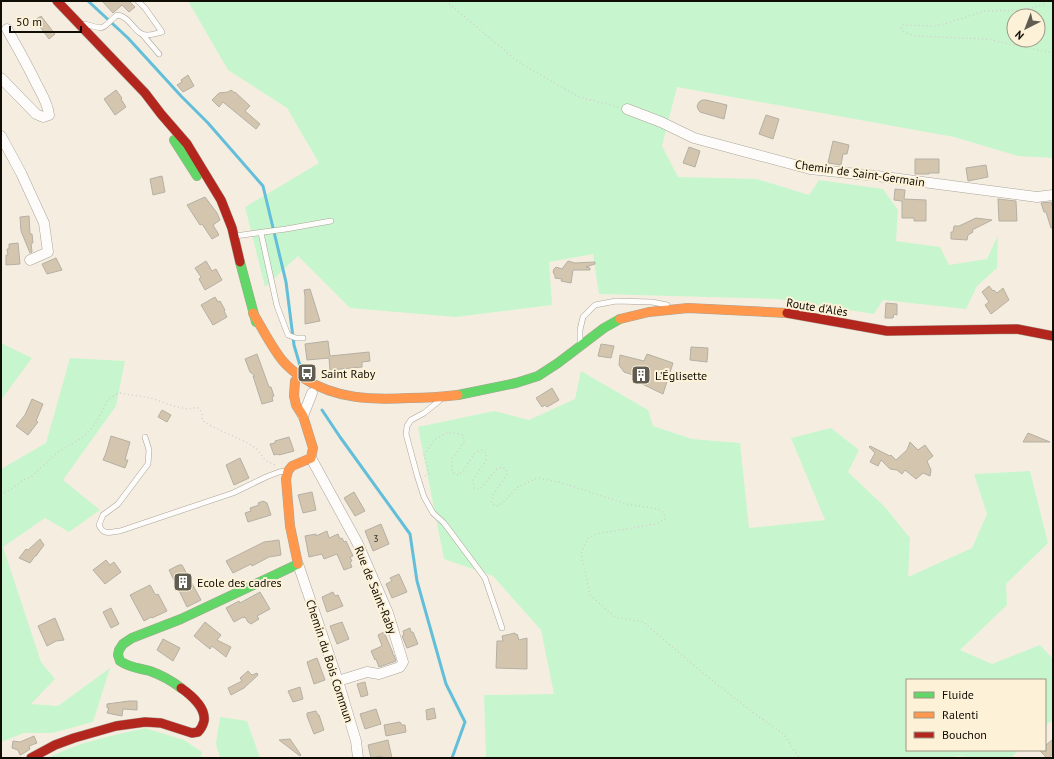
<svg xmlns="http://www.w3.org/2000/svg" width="1054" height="759" viewBox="0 0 1054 759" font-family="'PT Sans',sans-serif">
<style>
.green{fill:#c7f6ce;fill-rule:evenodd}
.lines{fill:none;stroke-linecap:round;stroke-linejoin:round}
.stream{stroke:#63bfd9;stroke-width:3}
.building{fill:#d4c6ae;stroke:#b5afa5}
.lane-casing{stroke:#a9a499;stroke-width:6}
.street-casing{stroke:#a9a499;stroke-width:11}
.fast-casing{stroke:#a9a499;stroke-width:10}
.slow-casing{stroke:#a9a499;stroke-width:10}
.jam-casing{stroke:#a9a499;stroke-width:10}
.path{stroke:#d0cfcb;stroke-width:1.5;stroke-dasharray:1 3;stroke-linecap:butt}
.lane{stroke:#fefcfa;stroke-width:5}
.street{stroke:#fefcfa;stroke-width:10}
.fast{stroke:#63d668;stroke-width:9}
.slow{stroke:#ff974d;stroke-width:9}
.jam{stroke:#b3261e;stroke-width:9}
.labels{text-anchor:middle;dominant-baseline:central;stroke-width:4;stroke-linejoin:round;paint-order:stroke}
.number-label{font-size:10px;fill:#413b2f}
.street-label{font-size:12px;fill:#100d05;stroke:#fdf2d8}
.poi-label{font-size:12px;fill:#100d05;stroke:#fdf2d8;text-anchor:start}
</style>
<rect width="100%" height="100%" fill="#f5eee0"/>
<g class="green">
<path d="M188,1h252l3,2 1,-2h609v157l-35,-2 -64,-19 -277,-50 -15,59 16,31 79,2 52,16 10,-15 64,9 15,21 -2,31 44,6 9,18 38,-6 11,-24 -1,33 -20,18 -11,23 -83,-9 -9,14 -96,-15 -179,-5 -6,-40 -44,8 3,43 -96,12 -106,-9 -52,-52 -33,31 -20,-80 74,-44 -32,-55 -59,-38zM1014,16h24v24h-24z"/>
<path d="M1,343l31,15 -31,42z"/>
<path d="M70,358l55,3 -9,45 -53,74 37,30 -31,22 -24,-14 -42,29 38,115 14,17 -24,25 27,2 52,-38 -17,54 -41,11h-28l-23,9v-273l45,-26z"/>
<path d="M581,371l67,39 5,16 39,13 48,4 9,85 76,-8 -34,-82 40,-10 28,22 -11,22 37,35 25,31 -2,39 64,-29 15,-34 -13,-40 56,-3 18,72 -42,41 1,21 -47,45 32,14 48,-19 13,14v63h-3l-5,4v-46h-138v70h112l-8,8h-35l-19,-2 -1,2h-470l-2,-63 70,-1 -13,-64 -48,-54 -49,-17 -26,-132 76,-16 35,9 46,-21z"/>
<path d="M220,717l27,4 13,37h-40l-4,-14z"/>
<path d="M145,728l39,12 18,12 -1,6h-153c30,-16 64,-22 97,-30z"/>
</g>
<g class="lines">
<g class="stream">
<path d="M88,1l40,37 53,58 27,27 55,63 23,96 8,63 7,24"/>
<path d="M322,410l18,27 70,97 7,47 29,103 19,38 -13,36"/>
</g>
</g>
<g class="building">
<path d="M102,1h27l6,6 -6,5 -7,-7 -9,8z"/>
<path d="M41,16l14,18 -6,5 -14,-19z"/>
<path d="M188,75l6,11 -11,6 -6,-7 5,-3 -1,-2z"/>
<path d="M116,90l6,8 -1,1 5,8 -11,8 -11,-16z"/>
<path d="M231,90l4,3v-1l15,14 -5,5 15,13 -4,5 -33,-27 -4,5 -7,-7 7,-7 9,-1z"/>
<path d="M702,100h4l21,5 -3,14 -24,-7 -2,-3 -1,-3 2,-4z"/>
<path d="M766,115l13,4 -6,20 -14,-5z"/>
<path d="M833,141l16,4 -2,9h-4l-2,11 -13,-2z"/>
<path d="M689,147l11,4 -5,16 -12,-4z"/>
<path d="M915,159h24v14h-10v1h-14z"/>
<path d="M986,165l2,12 -20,4 -2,-13z"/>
<path d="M162,176l3,16 -12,3 -3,-16z"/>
<path d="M895,189l10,1 -1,9 22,1v21h-12v-3h-12v-17l-8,-1z"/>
<path d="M205,197l12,16 3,7 -7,5 6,10 -7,4 -10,-15 -2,1 -13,-20z"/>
<path d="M998,199l18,2 1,20h-18z"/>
<path d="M1051,202l2,6v20h-2l-5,-16h-2l-3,-9z"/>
<path d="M29,216l1,18h2l1,9h-2l1,9 -2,1 -9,-22 -1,-14z"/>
<path d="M976,218l16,2 -20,10 1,2 -5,3 -1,5 -16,-1v-7h2l1,-6h5z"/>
<path d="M18,243l2,21 -14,1v-10h2l-1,-6h2v-5z"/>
<path d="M56,258l6,12 -15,4 -5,-10z"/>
<path d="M206,261l6,10 4,-2 6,11 -17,10 -6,-11 2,-2 -6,-9z"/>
<path d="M568,261l7,2 20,-1v2l-9,3 4,1v2h-17l-2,13 -10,-2 1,-2 -7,-1v-2l-2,-4 1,-3 2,-2 6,2z"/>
<path d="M989,286l4,5 1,-1 3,3 6,-5 6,12 -18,14 -6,-9 4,-3 -7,-10z"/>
<path d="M310,289l10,32 -15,3v-28l-1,-6z"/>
<path d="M215,297l3,5 2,-1 5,9 -1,1 3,6 -14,8 -12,-20z"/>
<path d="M886,303l11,1v11l-3,-1 -1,4h-8z"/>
<path d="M328,341l2,15 39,-4 1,9 -8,1v5l-32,3 -1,-12 -22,2 -2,-16z"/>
<path d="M601,344l13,2 -3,12 -13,-2z"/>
<path d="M691,347l17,1 -1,14 -17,-2z"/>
<path d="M257,354l12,33h2l3,9 -2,1 1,4 -11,3 -9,-28h2l-5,-4 -5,-13z"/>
<path d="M647,354l26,9 -10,31 -23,-11 2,-5 -18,-6 -5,-7 1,-10 24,6z"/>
<path d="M552,388l7,12 -12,7 -2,-2 -3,2 -6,-9z"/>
<path d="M32,399l11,5 -7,17 2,1 -10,13 -12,-9 9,-11z"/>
<path d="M162,410l9,5 -4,7 -9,-5z"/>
<path d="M1028,433l22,9h-27z"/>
<path d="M111,436l19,6 -5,18h3l-3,8 -22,-8 3,-7z"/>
<path d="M289,437l5,14 -15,4 -1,-1 -4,1 -4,-11 5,-1v-2z"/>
<path d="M910,442l8,8 7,-5 8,11 -6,5 4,9 -1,6 -7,-3 -7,6 -11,-9 -3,4 -5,-4 -7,-1 -9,-9 -3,6 -8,-4 5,-9 -6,-6 1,-1 20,10 1,-1 5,5 11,-10z"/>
<path d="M240,458l9,20 -15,7 -8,-20z"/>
<path d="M312,492l4,18 -13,3 -5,-18z"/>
<path d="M354,492l11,19 -10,5 -11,-18z"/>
<path d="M263,501l4,2 4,12 -23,7 -3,-9 6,-2 -1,-3 9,-3 -1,-2z"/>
<path d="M381,524l8,20 -16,7 -8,-20z"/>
<path d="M327,531l2,7 9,-4 2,5 2,-1 2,4 2,-1 7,15 -3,1 2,4 -2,1 2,5 -8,3 -7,-16 -13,5 -2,-5 -13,3 -4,-21 11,-2v2z"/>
<path d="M40,539l4,6 -8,11h-1l-5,7 -11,-5 7,-9 2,1z"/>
<path d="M279,540l2,15 -12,2 -17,9 -1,-2 -18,9 -7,-12 38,-19z"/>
<path d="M106,560l4,5 4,-3 7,10 -16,12 -12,-14z"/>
<path d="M179,565h3l19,35 -14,7 -18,-37z"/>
<path d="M399,574l8,18 -15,6 -6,-14 6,-3 -2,-3z"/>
<path d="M150,585l5,9 1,1 2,-1 9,17 -15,7 -1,-1 -7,4 -14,-26z"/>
<path d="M260,592l10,17 -13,7 2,3 -8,5 -3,-2 -3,-5 -2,1v-1l-9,5 -8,-14 13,-7 1,2z"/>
<path d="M333,592l2,4 3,-1 5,11 -16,6 -5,-15z"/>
<path d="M111,608l8,16 -8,4 -8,-16z"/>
<path d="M55,618l9,22 -8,1 -9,5 -9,-20z"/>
<path d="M205,622l16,13 -4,5 14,7 -5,10 -14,-11 -2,3 -16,-13z"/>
<path d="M342,622l7,17 -12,5 -7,-18z"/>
<path d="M410,628l1,4h2l5,12 -11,4 -5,-12 2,-1 -1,-4z"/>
<path d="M384,632l9,21 -1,1 2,1 2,6 -17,6 -3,-8 -1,1 -4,-9 11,-5 -4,-11z"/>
<path d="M515,633l1,2 1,-1 2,6 8,-2v31l-31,-1 1,-27h6l-1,-5z"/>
<path d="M163,639l17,9 -7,13 -16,-11z"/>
<path d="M317,658l8,22 -11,4 -7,-22z"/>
<path d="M248,671l4,4 5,-2 1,2 -14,13 -13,7 -3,-7 14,-7 -2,-3z"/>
<path d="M365,682l3,13 -7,2 -4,-13z"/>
<path d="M300,687l3,12 -10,3 -5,-11z"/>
<path d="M129,701h8v9l-14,-1 -1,7 -15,-3 2,-5h-2v-4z"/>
<path d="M434,708l2,10 -9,2 -1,-10z"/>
<path d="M376,709l5,15 -16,5 -5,-15z"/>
<path d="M316,711l2,4h1l5,15 -10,4 -7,-18v-3z"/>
<path d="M400,722l2,3h3l1,7 -20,4 -2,-11z"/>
<path d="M34,736l3,7 -8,3 1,3 -6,4 -4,2 -2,-5 -6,-2 1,-7 7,1z"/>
<path d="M290,739l11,16 -1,1 -21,-16z"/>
<path d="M1053,739v15l-5,4h-1l-7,-7 5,-1v-4z"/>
<path d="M388,740l4,18h-10v-2l-11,2 -3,-13z"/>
</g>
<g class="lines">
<defs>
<g id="lane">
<path d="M85,24c23,7 16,4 32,-9 12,1 17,16 25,19 6,3 14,-1 20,-2l-17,-24 -7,-7"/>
<path d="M142,34l17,20"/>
<path d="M261,233l14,64 2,9 11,29 8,3h7"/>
<path d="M235,236l51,-7 45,-8"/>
<path d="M580,344v-14l3,-13 12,-12 21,-4 36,1 15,3"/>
<path d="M439,401l-15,12 -13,7 -4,6 -1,8 11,41 7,22 9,16 11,10 41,55 17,50"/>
<path d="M145,437l4,13 -1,14 -30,40 -15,11 -4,10c5,11 11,7 21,6l113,-38 33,-16 13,-5 7,-1"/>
</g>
<g id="street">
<path d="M1,78l35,36 7,3 6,-2c-1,-12 -8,-22 -13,-32 -9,-19 -19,-36 -29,-54"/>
<path d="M627,109l34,13 33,16 116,31 67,7 160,21 16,-2"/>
<path d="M1,136l20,37 23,50 4,29 -18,8"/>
<path d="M303,416l9,-23"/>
<path d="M311,458l47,86 30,69 15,49 -3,5 -21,7 -12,-2 -29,9"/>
<path d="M298,564l40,117 18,60 2,17"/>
</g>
<g id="fast">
<path d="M174,140l23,36"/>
<path d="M240,262l16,60"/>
<path d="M458,395l58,-12 22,-7 20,-13 46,-35 16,-9"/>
<path d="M181,688c-9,-7 -20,-13 -31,-17 -11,-3 -20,-3 -30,-10l-2,-6 1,-5 4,-6 9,-6 49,-19 117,-55"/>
</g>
<g id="slow">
<path d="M253,313c9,15 18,33 29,47 6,7 13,13 21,18 33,21 68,22 106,20 16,0 32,-1 49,-3"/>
<path d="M620,319l29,-7 39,-4 99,5"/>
<path d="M295,381l-1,15 2,9 7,11 10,32 -2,10 -19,8 -4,5 -2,8 4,47 8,38"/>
</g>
<g id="jam">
<path d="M57,1l88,92 16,21 26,30 34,56 11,28 8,34"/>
<path d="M787,313l100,18 130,-2 36,7"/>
<path d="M31,758l24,-13 19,-7 42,-12 29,-4 16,1 31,10 6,-1c3,-3 5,-7 6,-11 2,-13 -13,-26 -23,-33"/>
</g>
</defs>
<use href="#lane" class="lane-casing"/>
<use href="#street" class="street-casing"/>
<use href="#fast" class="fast-casing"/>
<use href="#slow" class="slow-casing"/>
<use href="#jam" class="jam-casing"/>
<g class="path">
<path d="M446,1l71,60 62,36 39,10"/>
<path d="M1047,1l-3,3 -19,6 -41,1 -36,12 -13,3 -32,-1 -2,3 3,4 12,4 70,3 62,13 5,-1"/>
<path d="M425,476l4,-2 -5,-19 11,-16 14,-7 14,3 1,7 -12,17v13l6,3 6,-5 10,-16 7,-4 5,3v7l-13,20 1,8 6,1 17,-20 5,-2 4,2 1,6 -14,20 -2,8 7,3 7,-5 11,-13 21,-10 22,4 68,22 31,5 6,4 1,6 -9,5 -60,10 -9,5 -6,15 9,41 25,22 28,5 61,52 51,40 29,20 15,24"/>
<path d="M1,495l13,-8 9,-7 8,-3 27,-25 17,-10 11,-8 9,-10 13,-24 7,-5 5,-2 31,5 22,8 14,3 7,-1h5l3,5v7l7,5 39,18 9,6 8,11 10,5"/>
</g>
<use href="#lane" class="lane"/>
<use href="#street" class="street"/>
<use href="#fast" class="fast"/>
<use href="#slow" class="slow"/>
<use href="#jam" class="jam"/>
</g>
<defs>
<symbol id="bus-square" viewBox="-11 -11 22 22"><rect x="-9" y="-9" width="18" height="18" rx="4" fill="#605c52" stroke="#fdf2d8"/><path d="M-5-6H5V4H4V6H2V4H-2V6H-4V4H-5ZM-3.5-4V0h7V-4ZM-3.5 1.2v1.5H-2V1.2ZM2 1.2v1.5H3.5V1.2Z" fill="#fff"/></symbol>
<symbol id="building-square" viewBox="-11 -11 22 22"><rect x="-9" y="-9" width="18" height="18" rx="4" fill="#605c52" stroke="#fdf2d8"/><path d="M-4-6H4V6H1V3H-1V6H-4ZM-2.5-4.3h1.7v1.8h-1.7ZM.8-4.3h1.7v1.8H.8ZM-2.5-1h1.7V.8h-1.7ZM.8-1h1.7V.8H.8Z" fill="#fff"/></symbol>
</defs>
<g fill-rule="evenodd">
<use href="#bus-square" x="296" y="362" width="22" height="22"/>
<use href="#building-square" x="630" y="364" width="22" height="22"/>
<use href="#building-square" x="172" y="571" width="22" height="22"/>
</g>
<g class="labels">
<g class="number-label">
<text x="376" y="538">3</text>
</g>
<g class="street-label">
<text transform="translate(860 173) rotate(8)">Chemin de Saint-Germain</text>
<text transform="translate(817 307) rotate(9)">Route d'Alès</text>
<text transform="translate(376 590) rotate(68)">Rue de Saint-Raby</text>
<text transform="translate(330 661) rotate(72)">Chemin du Bois Commun</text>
</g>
<g class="poi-label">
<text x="321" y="373">Saint Raby</text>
<text x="655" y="375">L'Églisette</text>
<text x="197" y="582">Ecole des cadres</text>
</g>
</g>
<rect width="1054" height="759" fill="none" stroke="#100d05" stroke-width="4"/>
<rect x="906" y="679" width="140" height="72" fill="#fdf2d8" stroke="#9e9684"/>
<rect x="914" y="692" width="20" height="6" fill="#63d668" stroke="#9e9684"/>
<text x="942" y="699" font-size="12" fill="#100d05">Fluide</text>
<rect x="914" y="712" width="20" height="6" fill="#ff974d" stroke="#9e9684"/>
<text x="942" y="719" font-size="12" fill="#100d05">Ralenti</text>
<rect x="914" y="732" width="20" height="6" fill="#b3261e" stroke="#9e9684"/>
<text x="942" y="739" font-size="12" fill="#100d05">Bouchon</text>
<g transform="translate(1026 28) rotate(222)"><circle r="19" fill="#fdf2d8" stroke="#9e9684"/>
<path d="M0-3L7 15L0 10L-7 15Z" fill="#605c52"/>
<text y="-6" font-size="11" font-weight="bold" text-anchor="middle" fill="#100d05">N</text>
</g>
<path d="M10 26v6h71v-6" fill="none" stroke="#100d05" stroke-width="2"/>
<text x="16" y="26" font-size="12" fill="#100d05" stroke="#fdf2d8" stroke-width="3" paint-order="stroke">50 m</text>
</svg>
